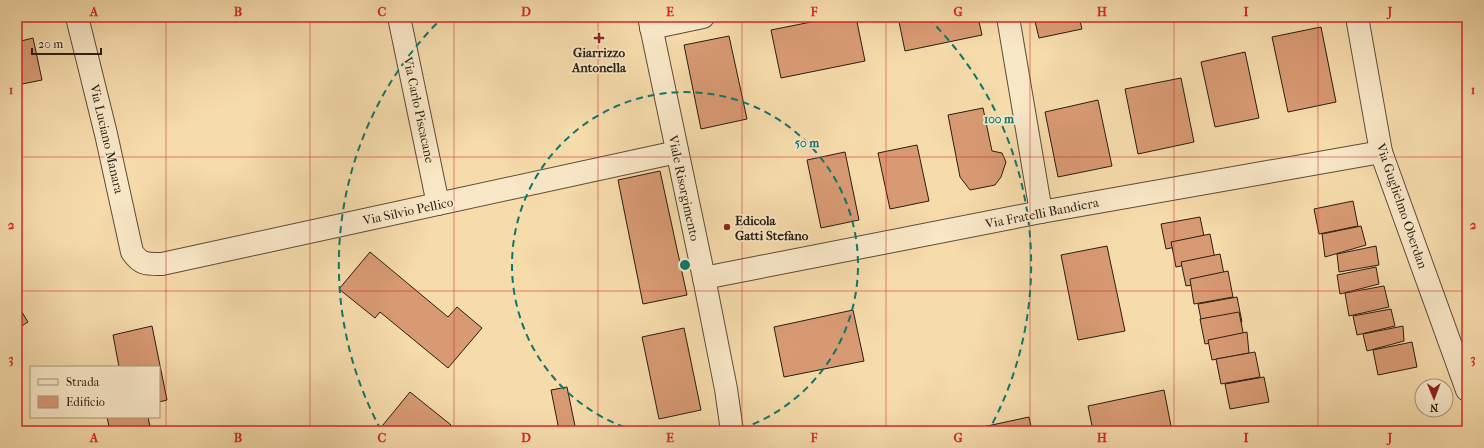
<svg xmlns="http://www.w3.org/2000/svg" width="1484" height="448" viewBox="0 0 1484 448" font-family="'IM FELL French Canon',serif">
<style>
.building{fill:#d89a73;stroke:#2a1d10}
.lines{fill:none;stroke-linecap:round;stroke-linejoin:round}
.minor-casing{stroke:#5d4c37;stroke-width:24}
.minor{stroke:#f9e8c8;stroke-width:22}
.grid{fill:none;stroke:#d62828;stroke-width:1;stroke-opacity:0.55}
.ring{fill:none;stroke:#0f766e;stroke-width:2;stroke-dasharray:7 5}
.poi-dot{fill:#8f2418;stroke:#f9e8c8;stroke-width:1.5}
.labels{text-anchor:middle;dominant-baseline:central;stroke-width:3.5;stroke-linejoin:round;paint-order:stroke}
.poi-label{font-size:13px;font-weight:bold;fill:#2a1d10;stroke:#f9e8c8}
.street-label{font-size:13px;fill:#2a1d10;stroke:#f9e8c8}
.centre{fill:#0f766e;stroke:#f9e8c8;stroke-width:2}
.ring-label{font-size:12px;text-anchor:middle;font-weight:bold;fill:#0f766e;stroke:#f9e8c8;stroke-width:3.5;stroke-linejoin:round;paint-order:stroke}
.neatline{fill:none;stroke:#d62828;stroke-width:1.5}
.grid-label{font-size:13px;text-anchor:middle;font-weight:bold;fill:#d62828}
</style>
<rect width="100%" height="100%" fill="#f6dbab"/>
<filter id="stains"><feTurbulence type="fractalNoise" baseFrequency=".005" numOctaves="4"/><feColorMatrix values="0 0 0 0 .2 0 0 0 0 .09 0 0 0 0 .02 0 0 0 .5 -.17"/></filter>
<radialGradient id="worn" r=".72"><stop offset=".6" stop-color="#630" stop-opacity="0"/><stop offset="1" stop-color="#630" stop-opacity=".3"/></radialGradient>
<g class="building">
<path d="M836,17h20l9,44 -84,17 -10,-48z"/>
<path d="M898,17h80l4,18 -77,16z"/>
<path d="M1034,17h45l3,12 -43,9z"/>
<path d="M1321,27l15,75 -48,10 -16,-75z"/>
<path d="M729,36l18,83 -46,10 -17,-84z"/>
<path d="M33,38l9,42 -25,5v-43z"/>
<path d="M1245,52l14,66 -44,9 -14,-65z"/>
<path d="M1181,78l13,64 -56,12 -13,-65z"/>
<path d="M1098,100l14,66 -54,11 -13,-65z"/>
<path d="M983,108l9,43 10,2 4,9 -5,15 -6,8 -25,5 -10,-13 -12,-62z"/>
<path d="M917,145l12,56 -39,8 -12,-56z"/>
<path d="M845,152l14,68 -38,8 -14,-68z"/>
<path d="M660,171l27,124 -44,9 -25,-124z"/>
<path d="M1353,201l5,25 -39,8 -5,-25z"/>
<path d="M1200,217l5,24 -39,8 -5,-25z"/>
<path d="M1361,226l5,19 -41,12 -3,-23z"/>
<path d="M1210,234l5,25 -39,8 -5,-25z"/>
<path d="M1107,246l18,85 -47,9 -17,-85z"/>
<path d="M1376,246l3,19 -40,7 -2,-18z"/>
<path d="M370,252l78,65 9,-10 25,21 -34,40 -68,-56 -5,6 -36,-29z"/>
<path d="M1220,254l5,25 -39,7 -5,-24z"/>
<path d="M1376,267l3,17 -39,10 -3,-19z"/>
<path d="M1228,271l5,26 -39,7 -4,-25z"/>
<path d="M1384,286l5,21 -40,9 -4,-23z"/>
<path d="M1237,297l5,25 -39,8 -5,-26z"/>
<path d="M17,304l11,18 -11,7z"/>
<path d="M1391,309l4,17 -38,9 -4,-19z"/>
<path d="M853,310l11,51 -80,16 -10,-50z"/>
<path d="M1239,312l5,25 -39,7 -5,-25z"/>
<path d="M152,326l15,74 -8,2v-35h-40l-6,-32z"/>
<path d="M1403,326l1,15 -37,10 -4,-17z"/>
<path d="M684,328l17,82 -42,9 -17,-82z"/>
<path d="M1247,332l2,21 -37,7 -4,-20z"/>
<path d="M1412,342l5,25 -39,8 -5,-25z"/>
<path d="M1255,352l5,25 -39,7 -5,-25z"/>
<path d="M1264,377l5,25 -39,7 -5,-25z"/>
<path d="M567,387l8,39 -16,4 -8,-40z"/>
<path d="M1164,390l8,41h-79l-5,-25z"/>
<path d="M410,392l41,33 -5,6h-68z"/>
<path d="M107,417h41l3,14h-41z"/>
<path d="M1029,417l3,14h-80l12,-2v2z"/>
<path d="M876,426l1,5h-26z"/>
</g>
<g class="lines">
<defs>
<g id="minor">
<path d="M77,17l29,117 26,118c9,13 15,12 30,12l515,-112"/>
<path d="M399,17l39,187"/>
<path d="M649,17l55,261 22,111 6,42"/>
<path d="M1008,17l33,195"/>
<path d="M1357,17l24,135 86,238"/>
<path d="M651,28l52,-11"/>
<path d="M704,278l337,-66 340,-60"/>
</g>
</defs>
<use href="#minor" class="minor-casing"/>
<use href="#minor" class="minor"/>
</g>
<path class="grid" d="M166,17v414M310,17v414M454,17v414M598,17v414M742,17v414M886,17v414M1030,17v414M1174,17v414M1318,17v414M17,157h1450M17,291h1450"/>
<g class="ring">
<path d="M636 431A173 173 0 1 1 734 431"/>
<path d="M381 430A346 346 0 0 1 442 18M928 18A346 346 0 0 1 989 430"/>
</g>
<g class="poi-dot">
<path d="M597 32h4v4h4v4h-4v4h-4v-4h-4v-4h4z"/>
<circle cx="727" cy="227" r="4"/>
</g>
<g class="labels">
<g class="poi-label">
<text x="599" y="52">Giarrizzo<tspan x="599" dy="15">Antonella</tspan></text>
<text x="735" y="220" text-anchor="start">Edicola<tspan x="735" dy="15">Gatti Stefano</tspan></text>
</g>
<g class="street-label">
<text transform="translate(419 110) rotate(78)">Via Carlo Piscacane</text>
<text transform="translate(107 139) rotate(77)">Via Luciano Manara</text>
<text transform="translate(684 188) rotate(78)">Viale Risorgimento</text>
<text transform="translate(1402 206) rotate(71)">Via Guglielmo Oberdan</text>
<text transform="translate(408 211) rotate(-12)">Via Silvio Pellico</text>
<text transform="translate(1042 213) rotate(-11)">Via Fratelli Bandiera</text>
</g>
</g>
<circle cx="685" cy="265" r="6" class="centre"/>
<g class="ring-label">
<text x="999" y="123">100 m</text>
<text x="807" y="147">50 m</text>
</g>
<rect width="1484" height="448" fill="none" stroke="#f6dbab" stroke-width="44"/>
<rect x="30" y="366" width="130" height="52" fill="#f9e8c8" stroke="#a6977e"/>
<rect x="38" y="379" width="20" height="6" fill="#f9e8c8" stroke="#a6977e"/>
<text x="66" y="386" font-size="12" fill="#2a1d10">Strada</text>
<rect x="38" y="396" width="20" height="12" fill="#d89a73" stroke="#a6977e"/>
<text x="66" y="406" font-size="12" fill="#2a1d10">Edificio</text>
<g transform="translate(1434 398) rotate(179)"><circle r="19" fill="#f9e8c8" stroke="#a6977e"/>
<path d="M0-3L7 15L0 10L-7 15Z" fill="#8f2418"/>
<text y="-6" font-size="11" font-weight="bold" text-anchor="middle" fill="#2a1d10">N</text>
</g>
<path d="M32 48v6h69v-6" fill="none" stroke="#2a1d10" stroke-width="2"/>
<text x="38" y="48" font-size="12" fill="#2a1d10" stroke="#f9e8c8" stroke-width="3" paint-order="stroke">20 m</text>
<rect x="22" y="22" width="1440" height="404" class="neatline"/>
<g class="grid-label">
<text x="94" y="16">A</text>
<text x="238" y="16">B</text>
<text x="382" y="16">C</text>
<text x="526" y="16">D</text>
<text x="670" y="16">E</text>
<text x="814" y="16">F</text>
<text x="958" y="16">G</text>
<text x="1102" y="16">H</text>
<text x="1246" y="16">I</text>
<text x="1390" y="16">J</text>
<text x="11" y="94">1</text>
<text x="1473" y="94">1</text>
<text x="11" y="229">2</text>
<text x="1473" y="229">2</text>
<text x="11" y="363">3</text>
<text x="1473" y="363">3</text>
<text x="94" y="442">A</text>
<text x="238" y="442">B</text>
<text x="382" y="442">C</text>
<text x="526" y="442">D</text>
<text x="670" y="442">E</text>
<text x="814" y="442">F</text>
<text x="958" y="442">G</text>
<text x="1102" y="442">H</text>
<text x="1246" y="442">I</text>
<text x="1390" y="442">J</text>
</g>
<rect width="100%" height="100%" filter="url(#stains)"/>
<rect width="100%" height="100%" fill="url(#worn)"/>
</svg>
